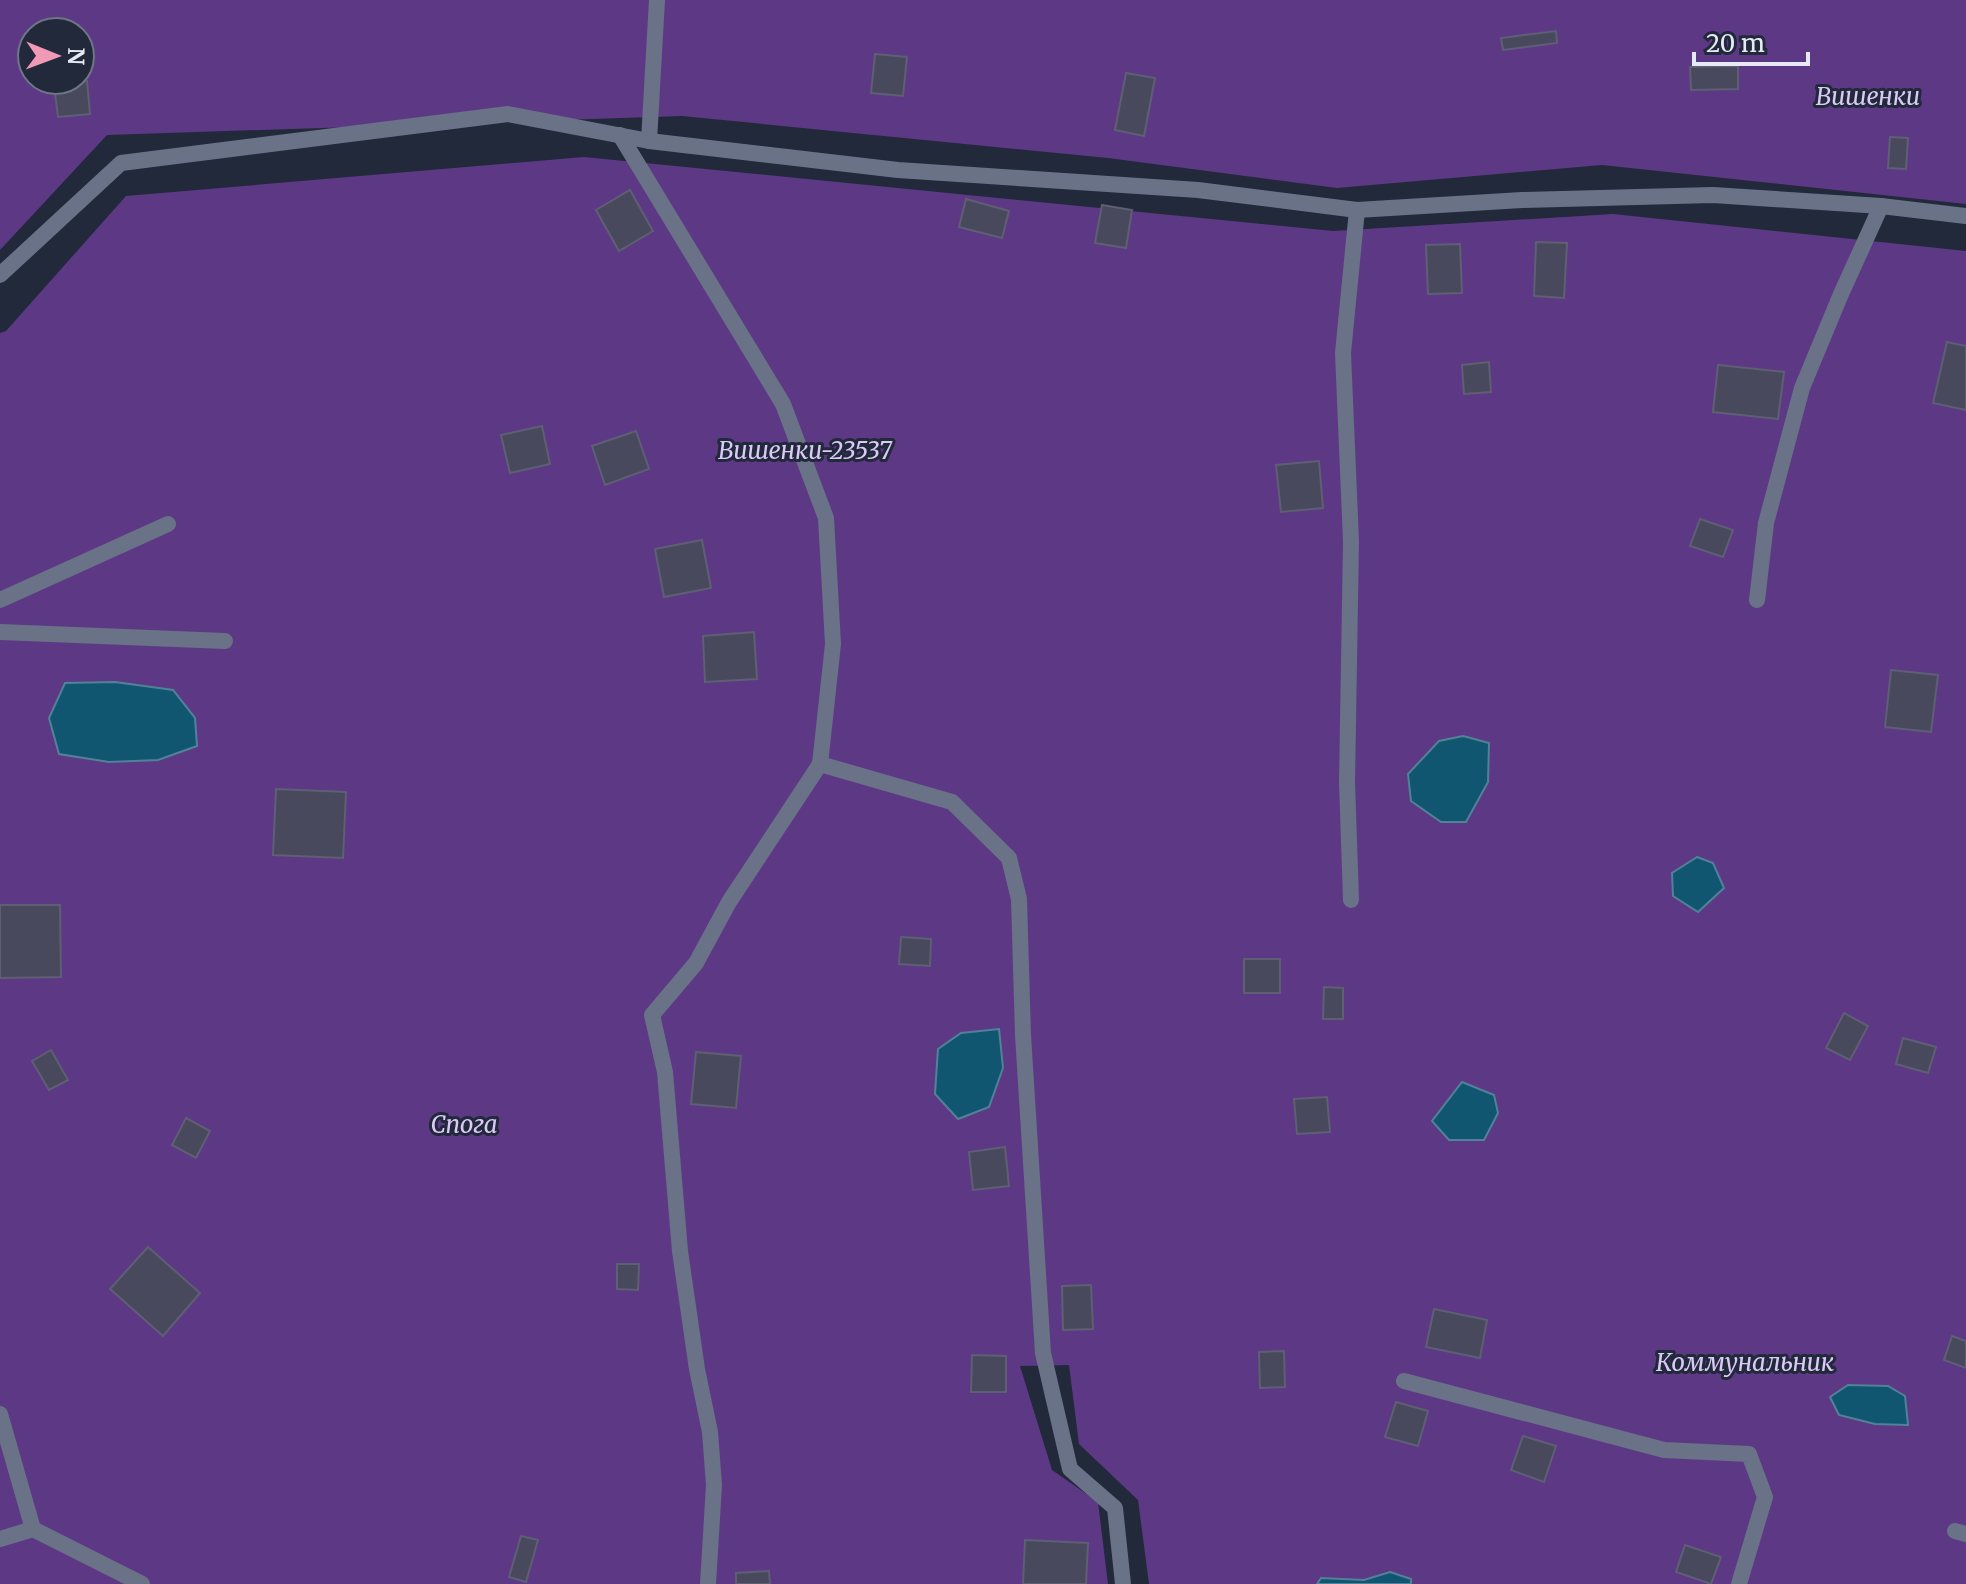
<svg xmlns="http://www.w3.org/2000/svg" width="1966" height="1584" viewBox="0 0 1966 1584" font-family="Merriweather,serif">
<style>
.green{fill:#5d3985;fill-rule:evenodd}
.water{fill:#115670;stroke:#518298;stroke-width:2}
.building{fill:#49495e;stroke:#5e5e74;stroke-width:2}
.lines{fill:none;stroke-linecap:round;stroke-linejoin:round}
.service{stroke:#697287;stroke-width:16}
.labels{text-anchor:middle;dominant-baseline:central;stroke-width:6;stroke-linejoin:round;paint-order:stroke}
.park-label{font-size:24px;font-style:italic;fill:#dbc9f6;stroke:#21293b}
</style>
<rect width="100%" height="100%" fill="#21293b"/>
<g class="green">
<path d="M0,0h1966v204l-364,-39 -265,23 -229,-30 -426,-42 -575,19 -107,115zM32,32h48v48h-48z"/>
<path d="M584,157l749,74 280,-17 353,37v1333h-817l-11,-84 -59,-56 -10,-79 -49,1 32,104 46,32 10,82h-1108v-1251l6,-2 120,-135z"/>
</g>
<g class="water">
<path d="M115,682l58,8 22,28 2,28 -39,14 -49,2 -50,-8 -10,-36 16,-35z"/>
<path d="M1463,736l26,7 -1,39 -22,40h-25l-30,-21 -3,-27 31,-33z"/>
<path d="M1697,857l16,6 11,25 -26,24 -25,-16 -1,-23z"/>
<path d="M999,1029l4,39 -14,39 -31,12 -23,-25 3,-45 23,-16z"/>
<path d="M1462,1082l32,13 4,18 -14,27h-35l-17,-19z"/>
<path d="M1848,1385l40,1 17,10 3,29 -33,-1 -36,-9 -9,-18z"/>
<path d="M1390,1572l21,7v5h-94l4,-6 43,2z"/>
</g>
<g class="building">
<path d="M1556,31l1,12 -54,7 -2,-12z"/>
<path d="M875,54l32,3 -4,39 -32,-3z"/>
<path d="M1738,66v23l-47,1 -1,-23z"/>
<path d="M1126,73l29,5 -11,58 -29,-6z"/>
<path d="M87,81l3,33 -32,3 -4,-32z"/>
<path d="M1890,137l18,1 -2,31 -18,-1z"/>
<path d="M630,190l23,41 -34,20 -23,-41z"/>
<path d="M966,199l43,12 -7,27 -43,-11z"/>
<path d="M1102,205l30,5 -6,38 -31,-5z"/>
<path d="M1536,242l31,1 -3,55 -30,-2z"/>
<path d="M1460,244l2,49 -34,1 -2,-49z"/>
<path d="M1947,342l19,4v64l-33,-7z"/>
<path d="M1489,362l2,30 -27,2 -2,-29z"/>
<path d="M1718,365l66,7 -6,47 -65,-7z"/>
<path d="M542,426l8,38 -40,9 -9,-38z"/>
<path d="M636,431l13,38 -44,16 -13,-39z"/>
<path d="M1319,461l4,47 -42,4 -5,-47z"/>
<path d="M1700,519l33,11 -10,27 -33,-11z"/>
<path d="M702,540l9,48 -47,9 -9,-48z"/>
<path d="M754,632l3,47 -52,3 -2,-46z"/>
<path d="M1891,670l47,5 -7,57 -46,-5z"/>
<path d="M276,789l70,3 -3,66 -70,-3z"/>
<path d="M0,905h60l1,72 -61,1z"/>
<path d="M901,937l30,2 -1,27 -31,-2z"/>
<rect x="1244" y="959" width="36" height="34"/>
<path d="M1324,987l19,1v31h-20z"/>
<path d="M1844,1013l24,13 -18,34 -24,-12z"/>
<path d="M1903,1038l33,9 -8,26 -32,-9z"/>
<path d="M51,1050l17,30 -19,10 -17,-29z"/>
<path d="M696,1052l45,4 -5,52 -45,-4z"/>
<path d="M1327,1097l3,35 -33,2 -3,-35z"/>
<path d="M186,1118l24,13 -14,27 -24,-13z"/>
<path d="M1005,1147l4,39 -36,4 -4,-38z"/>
<path d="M148,1247l52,46 -37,43 -53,-47z"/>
<path d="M617,1264h22l-1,26 -21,-1z"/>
<path d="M1091,1285l2,44 -30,1 -1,-44z"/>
<path d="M1434,1309l53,11 -7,38 -54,-11z"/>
<path d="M1952,1336l14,5v27l-22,-8z"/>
<path d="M1284,1351l1,36 -25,1 -1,-36z"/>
<path d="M972,1355l34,1v36h-35z"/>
<path d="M1396,1402l32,9 -10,35 -33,-9z"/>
<path d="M1523,1436l33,10 -12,36 -33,-12z"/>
<path d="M521,1536l17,4 -12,42 -17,-5z"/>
<path d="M1025,1540l63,3 -2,41h-63z"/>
<path d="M1685,1545l36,12 -10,27 -35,-12z"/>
<path d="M769,1571l1,13h-34v-11z"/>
</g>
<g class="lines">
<g class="service">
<path d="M620,135l163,269 43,114 7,126 -13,120"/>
<path d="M649,141l8,-141"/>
<path d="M0,275l121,-112 387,-49 141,27 249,29 300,20 159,20 165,-10 191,-5 168,11 85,10"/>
<path d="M0,600l168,-76"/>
<path d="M1757,600l9,-77 36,-135 39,-94 40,-88"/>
<path d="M0,632l225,9"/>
<path d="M1351,900l-4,-118 4,-241 -8,-188 14,-143"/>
<path d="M1404,1381l260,69 85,4 16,43 -26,87"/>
<path d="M0,1414l33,115 109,55"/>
<path d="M1955,1531l11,3"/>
<path d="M0,1539l33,-10"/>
<path d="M708,1584l6,-99 -4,-53 -13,-63 -17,-118 -15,-179 -13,-57 44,-52 33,-61 91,-138 132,38 57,56 10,41 4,136 20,318 27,116 45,39 8,76"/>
</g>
</g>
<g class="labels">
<g class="park-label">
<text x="1868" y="96">Вишенки</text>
<text x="805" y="450">Вишенки-23537</text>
<text x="464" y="1124">Спога</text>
<text x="1745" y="1362">Коммунальник</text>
</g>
</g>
<g transform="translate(56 56) rotate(91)"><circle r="38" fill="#21293b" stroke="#6f7686" stroke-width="2"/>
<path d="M0-6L14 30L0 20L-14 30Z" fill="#f09ab6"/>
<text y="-12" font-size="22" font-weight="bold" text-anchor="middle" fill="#e5eaf6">N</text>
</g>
<path d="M1694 52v12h114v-12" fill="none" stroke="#e5eaf6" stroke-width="4"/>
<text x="1706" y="52" font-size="24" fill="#e5eaf6" stroke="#21293b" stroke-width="6" paint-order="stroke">20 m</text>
</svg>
